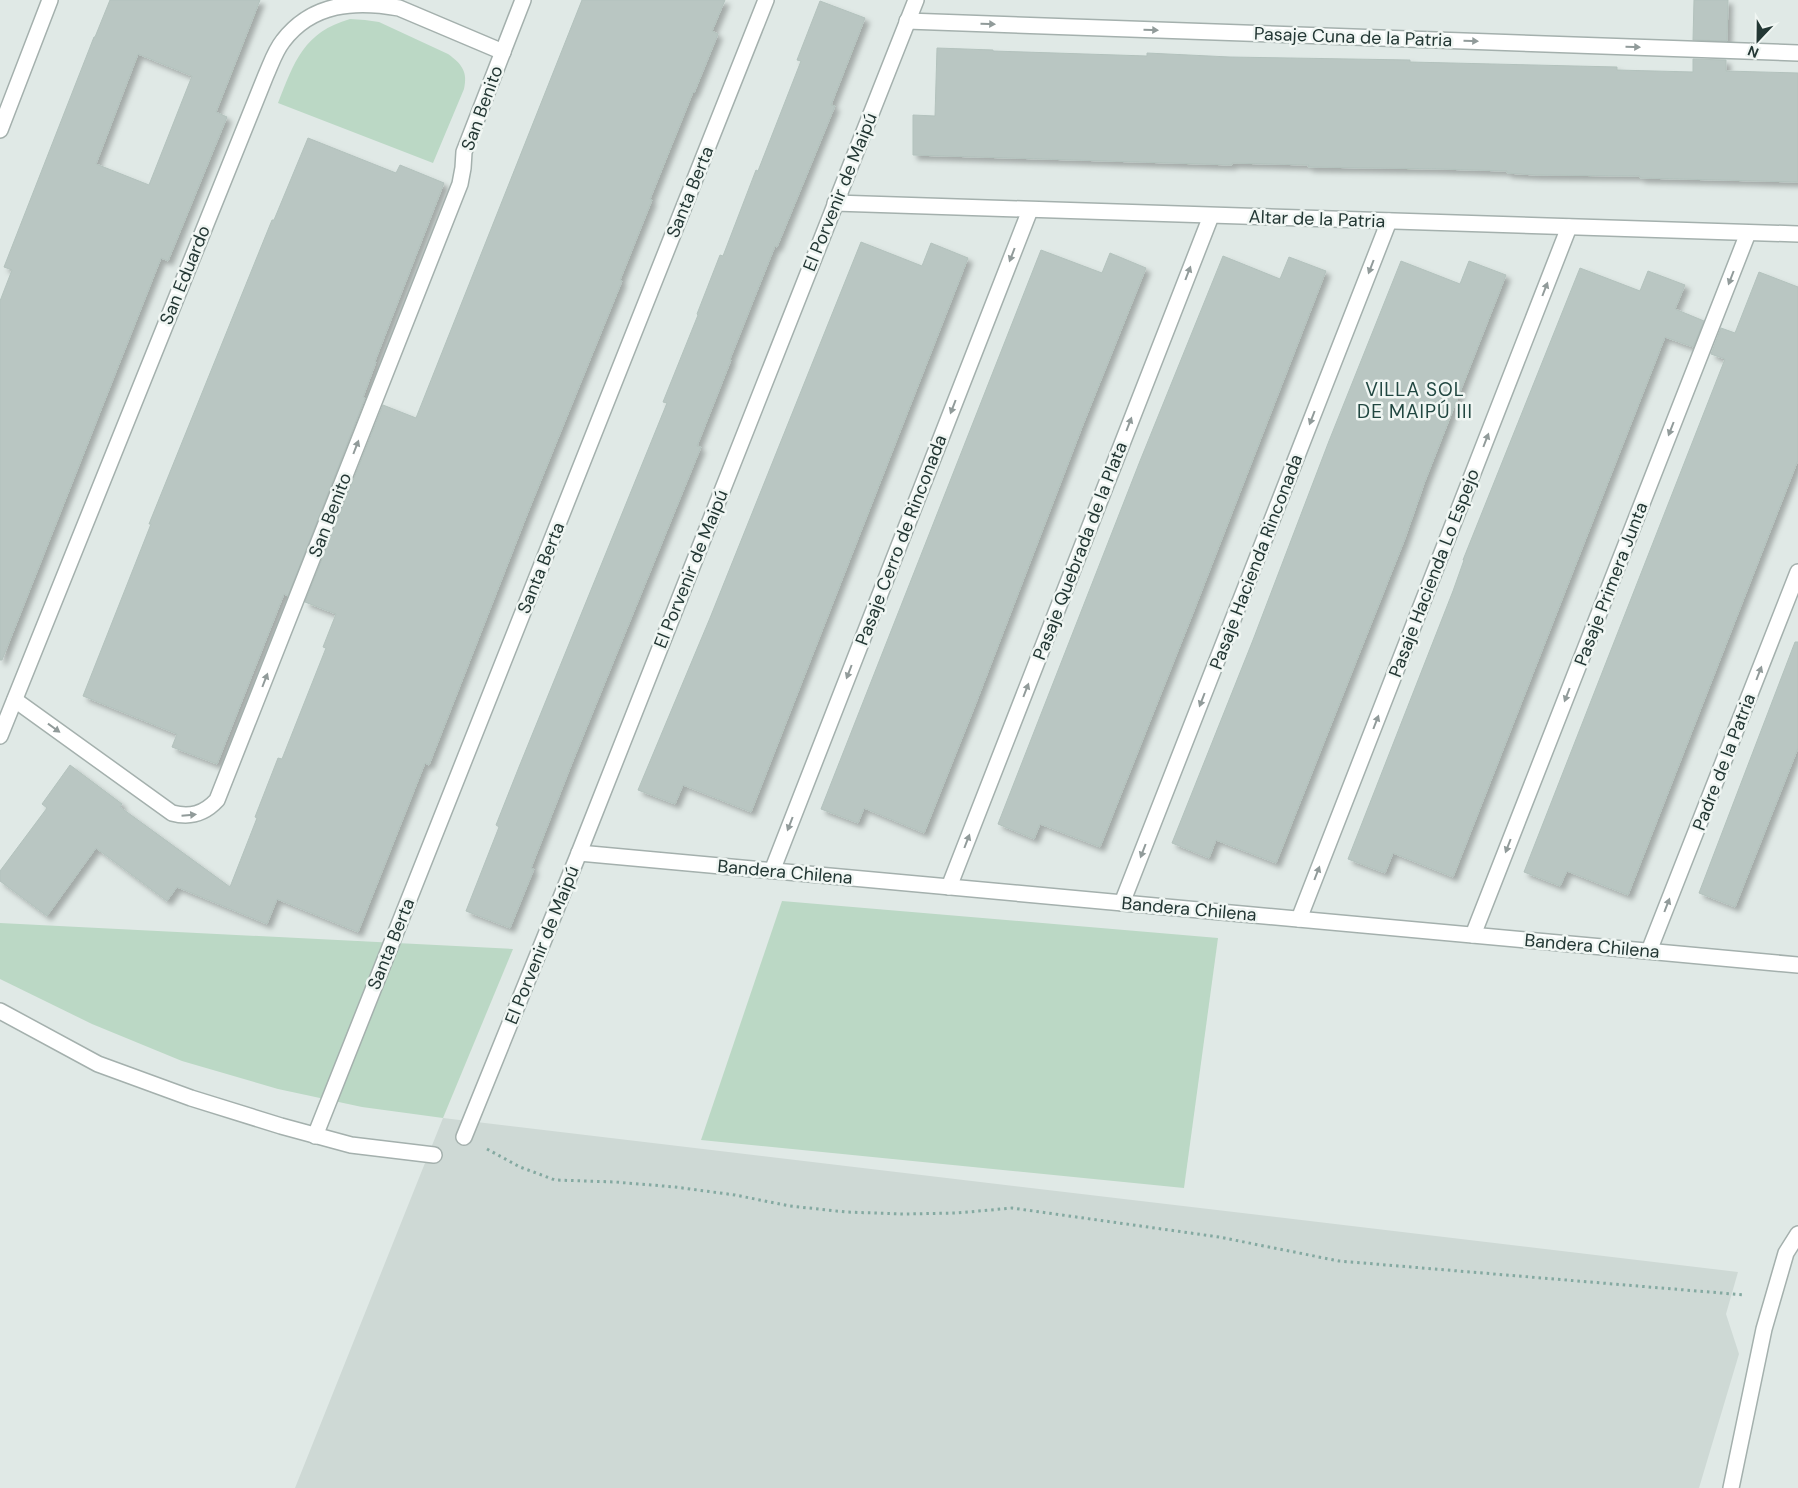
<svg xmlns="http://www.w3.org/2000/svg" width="1798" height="1488" viewBox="0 0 1798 1488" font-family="'DM Sans',sans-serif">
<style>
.built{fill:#ced9d5}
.green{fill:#bbd8c5}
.building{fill:#b9c6c2;stroke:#b3c2bd;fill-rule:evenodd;filter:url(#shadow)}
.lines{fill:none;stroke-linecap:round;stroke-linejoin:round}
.street-casing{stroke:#a4b0ad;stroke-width:18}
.path{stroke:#84a9a1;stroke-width:3;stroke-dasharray:2.5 4;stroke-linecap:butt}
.street{stroke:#fff;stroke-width:15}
.oneway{fill:#919b9a}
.labels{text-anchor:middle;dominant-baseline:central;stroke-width:5;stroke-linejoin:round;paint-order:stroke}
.street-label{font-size:18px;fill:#233734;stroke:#f0f6f3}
.neighbourhood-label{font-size:19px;letter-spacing:1px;fill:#214741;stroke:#f0f6f3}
</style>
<defs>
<filter id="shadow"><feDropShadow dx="4.5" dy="4.5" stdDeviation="2.5" flood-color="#0004"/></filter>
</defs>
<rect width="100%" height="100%" fill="#e0e9e6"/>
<path class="built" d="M443,1118l1295,154 -12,42 13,40 -40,134h-1404z"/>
<g class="green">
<path d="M350,19l15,1 14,2 69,32c14,10 20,18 16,35l-31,74 -155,-60c16,-41 26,-71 72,-84z"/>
<path d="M782,901l436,37 -34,250 -483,-48z"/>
<path d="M0,923l513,26 -70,169 -81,-11 -84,-18 -96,-28 -90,-37 -92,-45z"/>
</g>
<g class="building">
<path d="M110,0h150l-44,112 11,5 -59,144 -7,-3 -159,402h-2v-359l12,-31 -8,-3 90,-230h1zM138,54l54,22 -43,109 -53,-21z"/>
<path d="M582,0h143l-13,31 6,3 -24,59 -1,-1 -43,107 2,1 -32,80 2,1 -94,231 -99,253 -4,-2 -67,169 -81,-33 -10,25 -90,-37 -10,14 -71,-53 -49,68 -47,-35v-10l47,-63 -5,-4 28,-39 52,39 -2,3 110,80 27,-69 -2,-1 23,-59 4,1 44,-111 -3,-1 13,-33 -31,-12 78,-197 33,13z"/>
<path d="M1694,0h34l-1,41 -34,-1z"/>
<path d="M820,1l45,17 -34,87 4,1 -58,141 -2,-1 -45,113 1,1 -34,86 4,1 -129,316 -41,105 3,1 -24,59 -44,-17 33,-84 -3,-2 23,-58 148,-364 -4,-1 35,-87 -1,-1 23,-59 3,1 33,-86 2,1 43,-110 -4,-1z"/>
<path d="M937,48l56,2v1l154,5v-3l83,4 180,3v2l207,5v3l76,2v-13l33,1v11l72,2v109l-158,-4v-2l-105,-1 -28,-2v-2l-68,-2 -131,-2 1,-2 -77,-2v2l-29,-1 -290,-9v-40l22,1z"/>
<path d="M308,138l88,35 4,-8 44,18 -69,178 1,1 -13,35 2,1 -77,198 -4,-2 -67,170 -45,-17 5,-13 -94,-38 68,-172h-2l123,-304h2z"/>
<path d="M861,242l61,24 9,-23 37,15 -217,554 -68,-27 -8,19 -37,-14 72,-172z"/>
<path d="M1041,250l61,23 8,-20 36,15 -62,154 -108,281 -52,130 -60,-25 -6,15 -37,-14z"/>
<path d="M1223,256l57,23 9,-22 37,14 -133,342 -93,234 -60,-23 -6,15 -36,-15 142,-363z"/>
<path d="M1401,261l59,23 9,-23 37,14 -81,206 -21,60 -128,322 -60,-23 -7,18 -37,-15 81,-203 76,-199z"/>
<path d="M1580,268l60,23 8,-20 37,14 -10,24 29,12 -11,26 -28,-10 -212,540 -60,-24 -8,20 -37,-14 105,-268 11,-31h-1z"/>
<path d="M1759,272l39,15v173l-170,435 -61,-24 -7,15 -36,-14 201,-513 -14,-5 10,-26 14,5z"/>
<path d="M1795,642h3v106l-63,159 -36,-14z"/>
</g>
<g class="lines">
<defs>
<g id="street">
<path d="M907,21l891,32"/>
<path d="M0,130l50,-130"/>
<path d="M835,203l963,31"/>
<path d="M15,700l157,113c18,5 32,1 45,-13l243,-616 3,-16 1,-16 59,-152"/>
<path d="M0,736l266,-661c5,-11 9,-24 17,-34 29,-38 72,-41 116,-33l104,44"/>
<path d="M579,853l1219,112"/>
<path d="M772,871l258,-661"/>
<path d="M949,887l262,-671"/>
<path d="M1122,903l267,-682"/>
<path d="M1299,919l270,-692"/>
<path d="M1473,935l275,-702"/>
<path d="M1649,951l149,-379"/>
<path d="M0,1011l98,53 93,34 90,28 70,19 83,10"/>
<path d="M315,1136l451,-1136"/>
<path d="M464,1137l115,-284 337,-853"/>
<path d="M1731,1488l33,-159 22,-76 12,-19"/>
</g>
</defs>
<use href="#street" class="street-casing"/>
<path class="path" d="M487,1149l33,18 35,13 60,2 60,5 60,8 55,11 56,6 57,2 54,-1 55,-5 207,29 120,24 406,34"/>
<use href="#street" class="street"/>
</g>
<defs><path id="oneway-solid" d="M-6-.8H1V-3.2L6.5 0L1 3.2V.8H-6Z" transform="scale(1.25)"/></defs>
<g class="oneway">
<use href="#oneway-solid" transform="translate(988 24) rotate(2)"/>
<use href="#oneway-solid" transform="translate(1151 30) rotate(2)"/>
<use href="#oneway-solid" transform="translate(1471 41) rotate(2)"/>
<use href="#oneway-solid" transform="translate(1633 47) rotate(2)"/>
<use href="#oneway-solid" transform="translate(1012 255) rotate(111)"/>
<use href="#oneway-solid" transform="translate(1371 267) rotate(111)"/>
<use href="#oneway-solid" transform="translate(1188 273) rotate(-69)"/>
<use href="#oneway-solid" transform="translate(1731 278) rotate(111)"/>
<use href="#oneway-solid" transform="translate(1545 289) rotate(-69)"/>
<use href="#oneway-solid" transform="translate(953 407) rotate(111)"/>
<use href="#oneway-solid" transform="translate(1312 418) rotate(111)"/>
<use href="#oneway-solid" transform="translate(1129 424) rotate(-69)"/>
<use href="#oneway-solid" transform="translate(1671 429) rotate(111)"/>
<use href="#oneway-solid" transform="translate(1486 440) rotate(-69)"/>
<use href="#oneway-solid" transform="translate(356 447) rotate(-69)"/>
<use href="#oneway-solid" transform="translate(849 672) rotate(111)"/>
<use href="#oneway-solid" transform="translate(1759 673) rotate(-69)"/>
<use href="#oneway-solid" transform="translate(265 680) rotate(-69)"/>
<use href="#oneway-solid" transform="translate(1026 690) rotate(-69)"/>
<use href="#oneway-solid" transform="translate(1567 695) rotate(111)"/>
<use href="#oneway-solid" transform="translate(1202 700) rotate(111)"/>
<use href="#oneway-solid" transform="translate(1376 722) rotate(-69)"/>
<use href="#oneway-solid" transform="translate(54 728) rotate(36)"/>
<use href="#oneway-solid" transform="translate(189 815) rotate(-5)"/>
<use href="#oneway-solid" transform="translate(790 824) rotate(111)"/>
<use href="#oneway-solid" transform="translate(967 841) rotate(-69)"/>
<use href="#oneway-solid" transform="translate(1508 846) rotate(111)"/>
<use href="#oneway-solid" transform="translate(1143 851) rotate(111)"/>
<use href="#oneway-solid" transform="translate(1317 873) rotate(-69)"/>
<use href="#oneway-solid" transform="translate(1667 905) rotate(-69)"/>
</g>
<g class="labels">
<g class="street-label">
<text transform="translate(1353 37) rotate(2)">Pasaje Cuna de la Patria</text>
<text transform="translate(482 108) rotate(-70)">San Benito</text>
<text transform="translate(690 192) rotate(-68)">Santa Berta</text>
<text transform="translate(840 192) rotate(-68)">El Porvenir de Maipú</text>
<text transform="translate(1317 219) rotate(2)">Altar de la Patria</text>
<text transform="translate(185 275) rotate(-68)">San Eduardo</text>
<text transform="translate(330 515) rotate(-69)">San Benito</text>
<text transform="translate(901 540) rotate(-69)">Pasaje Cerro de Rinconada</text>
<text transform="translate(1080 551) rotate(-69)">Pasaje Quebrada de la Plata</text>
<text transform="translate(1256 562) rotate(-69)">Pasaje Hacienda Rinconada</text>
<text transform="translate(541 568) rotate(-68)">Santa Berta</text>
<text transform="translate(691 569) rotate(-68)">El Porvenir de Maipú</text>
<text transform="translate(1434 573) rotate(-69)">Pasaje Hacienda Lo Espejo</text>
<text transform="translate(1611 584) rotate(-69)">Pasaje Primera Junta</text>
<text transform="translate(1724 762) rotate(-69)">Padre de la Patria</text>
<text transform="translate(785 872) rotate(5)">Bandera Chilena</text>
<text transform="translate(1189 909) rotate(5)">Bandera Chilena</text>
<text transform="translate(391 944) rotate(-68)">Santa Berta</text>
<text transform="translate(542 945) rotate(-68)">El Porvenir de Maipú</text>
<text transform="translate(1592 946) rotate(5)">Bandera Chilena</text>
</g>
<g class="neighbourhood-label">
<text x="1415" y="389">VILLA SOL<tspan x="1415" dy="22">DE MAIPÚ III</tspan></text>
</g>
</g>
<g transform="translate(1758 40) rotate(202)" stroke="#f0f6f3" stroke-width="4" paint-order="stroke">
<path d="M0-4L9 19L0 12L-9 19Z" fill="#233734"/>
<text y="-8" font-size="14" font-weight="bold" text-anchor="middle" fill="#233734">N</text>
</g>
</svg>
